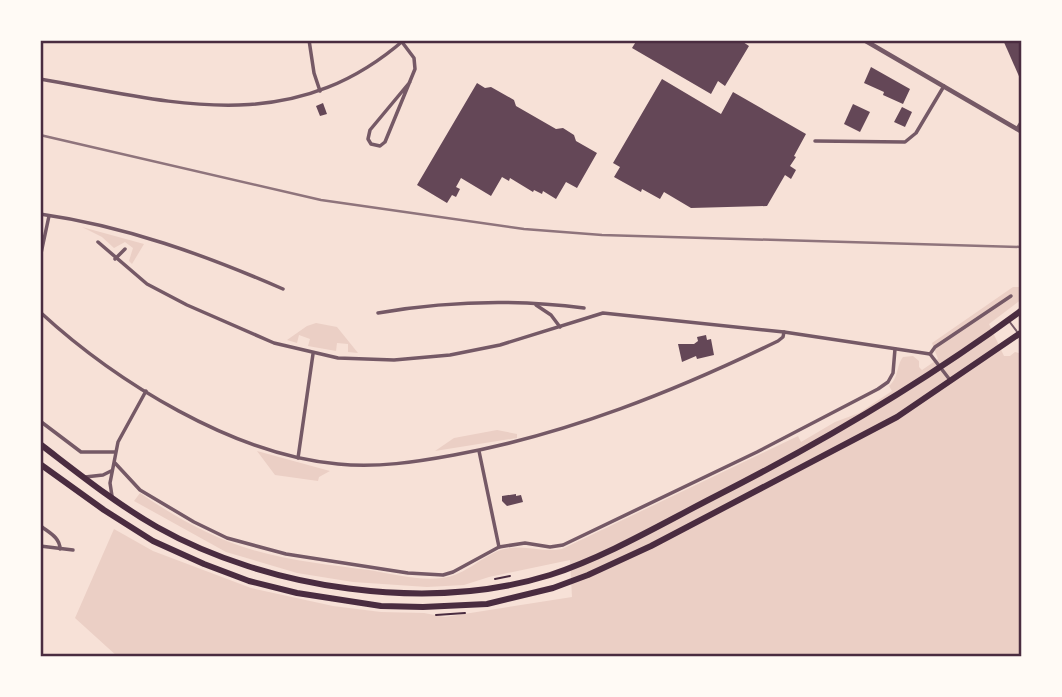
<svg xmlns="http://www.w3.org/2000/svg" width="1062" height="697" viewBox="0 0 1062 697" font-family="'Titillium Web',sans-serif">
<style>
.green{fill:#ebcfc5}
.building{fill:#644757}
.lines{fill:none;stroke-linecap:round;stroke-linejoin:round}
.path{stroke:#4a2c40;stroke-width:2}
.service{stroke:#755966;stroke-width:2}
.minor{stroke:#755966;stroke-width:3.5}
.tertiary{stroke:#755966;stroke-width:4.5}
.primary{stroke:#4a2c40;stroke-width:6}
.rail{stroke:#8f747c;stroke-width:2.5}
.neatline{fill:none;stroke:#4a2c40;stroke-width:2.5}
</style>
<rect width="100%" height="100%" fill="#f7e1d7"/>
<g class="green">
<path d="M82,227l62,17 -12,20 -3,-3 4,-13 -8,-6 -11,6 -12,-11z"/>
<path d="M1013,287h9v12l-33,25 15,32h6l5,-4 7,2v303h-904l-43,-39 39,-89 39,22 98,37 82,18 48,6 43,1 21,4 127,-20 -2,-37 -81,17 -25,8 -37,2 -74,-5 -56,-9 -71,-21 -92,-51 6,-8c35,24 72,45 113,57 38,11 77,15 116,20 23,4 50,11 73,8 25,-3 40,-23 62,-29 21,-5 38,4 58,0l236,-113 3,6 34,-20 24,-9 33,-22 -3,-5c10,-8 7,-20 14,-29l10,-1 6,5v6l3,3 16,-11 -6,-16z"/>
<path d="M316,323l21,4 21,26 -10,-1v-8l-11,-1 -1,8 -28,-5 2,-7 -11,-4 -2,8 -10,-3 20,-14z"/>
<path d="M497,430l20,4v4l-82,13 19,-13z"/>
<path d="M257,451l73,20 -11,6 -1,4 -43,-6z"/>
</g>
<g class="building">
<path d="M637,40h103l9,6 -24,40 -7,-5 -7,13 -79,-46z"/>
<path d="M1003,40h19v43z"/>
<path d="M871,67l39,22 -7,15 -20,-9 1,-3 -20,-9z"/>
<path d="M662,79l59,35 12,-22 73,42 -12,22 2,1 -6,9 6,4 -5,9 -6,-4 -18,31 -76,2 -27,-16 -4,7 -18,-10 -1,3 -27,-15 6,-10 -7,-4z"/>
<path d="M477,83l8,5 6,-1 23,13 2,6 40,23 7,-1 11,7 2,6 21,12 -20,35 -11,-6 -10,17 -13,-8 -1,3 -8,-4 -1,2 -23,-14 -1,3 -7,-4 -11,19 -30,-18 -5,9 4,2 -4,8 -4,-2 -5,8 -30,-18z"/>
<path d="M323,103l4,11 -7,2 -4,-10z"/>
<path d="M853,104l17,8 -10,20 -16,-8z"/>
<path d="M902,107l10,5 -7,15 -11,-5z"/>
<path d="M706,335l1,5 4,-1 3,16 -17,4 -1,-3 -14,6 -4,-18h16l4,-3 -1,-4z"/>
<path d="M516,494v2l5,-1 2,7 -16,4 -5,-5v-5z"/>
</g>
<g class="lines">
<g class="path">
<path d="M495,579l15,-3"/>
<path d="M436,615l29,-2"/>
</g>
<path class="service" d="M1009,321l9,12"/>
<g class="minor">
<path d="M309,40l5,33 6,18"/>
<path d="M402,42l12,16 1,11 -30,73 -5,4 -9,-2 -3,-5 2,-9 40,-48"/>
<path d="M40,79c133,23 250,60 364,-39"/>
<path d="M1017,129l5,-8"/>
<path d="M815,141l90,1 11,-9 28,-47"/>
<path d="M40,214c85,12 165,41 243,75"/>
<path d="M98,242l49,42 40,21 87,38 64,15 56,2 56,-5 50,-10 103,-32 181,19 146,22 20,26"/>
<path d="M40,258l9,-42"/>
<path d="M115,259l10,-10"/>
<path d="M536,305l15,10 9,12"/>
<path d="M40,312c76,70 194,143 298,152 39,4 78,-2 116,-9 114,-21 221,-64 324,-114l5,-4 1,-5"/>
<path d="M378,313c69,-12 136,-14 206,-5"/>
<path d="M930,354l5,-7 76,-51"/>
<path d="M40,421l41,31h34"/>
<path d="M479,451l20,96"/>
<path d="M298,458l15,-104"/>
<path d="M115,463l25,27 54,32 33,16 59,16 122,19 35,2 10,-3 46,-25 26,-4 25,4 13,-2 194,-93 121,-63 10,-7 5,-9 2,-24"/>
<path d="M85,477l18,-2 8,-4"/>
<path d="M112,496l-2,-13 8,-41 28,-51"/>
<path d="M42,527c8,6 18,11 18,22"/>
<path d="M40,546l33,4"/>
</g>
<path class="tertiary" d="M864,40l158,92"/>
<g class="primary">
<path d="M40,444c38,29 75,59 117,83 110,62 270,86 393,48 58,-19 113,-52 168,-80 106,-54 208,-114 304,-185"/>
<path d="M40,464l64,46 49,31 51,23 45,17 48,12 84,13 42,1 64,-3 66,-16 35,-13 63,-29 246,-129 125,-85"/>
</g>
<path class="rail" d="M40,135l281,65 203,29 78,6 420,12"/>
</g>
<rect width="1062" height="697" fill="none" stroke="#fffaf5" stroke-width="84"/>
<rect x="42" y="42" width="978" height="613" class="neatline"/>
</svg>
